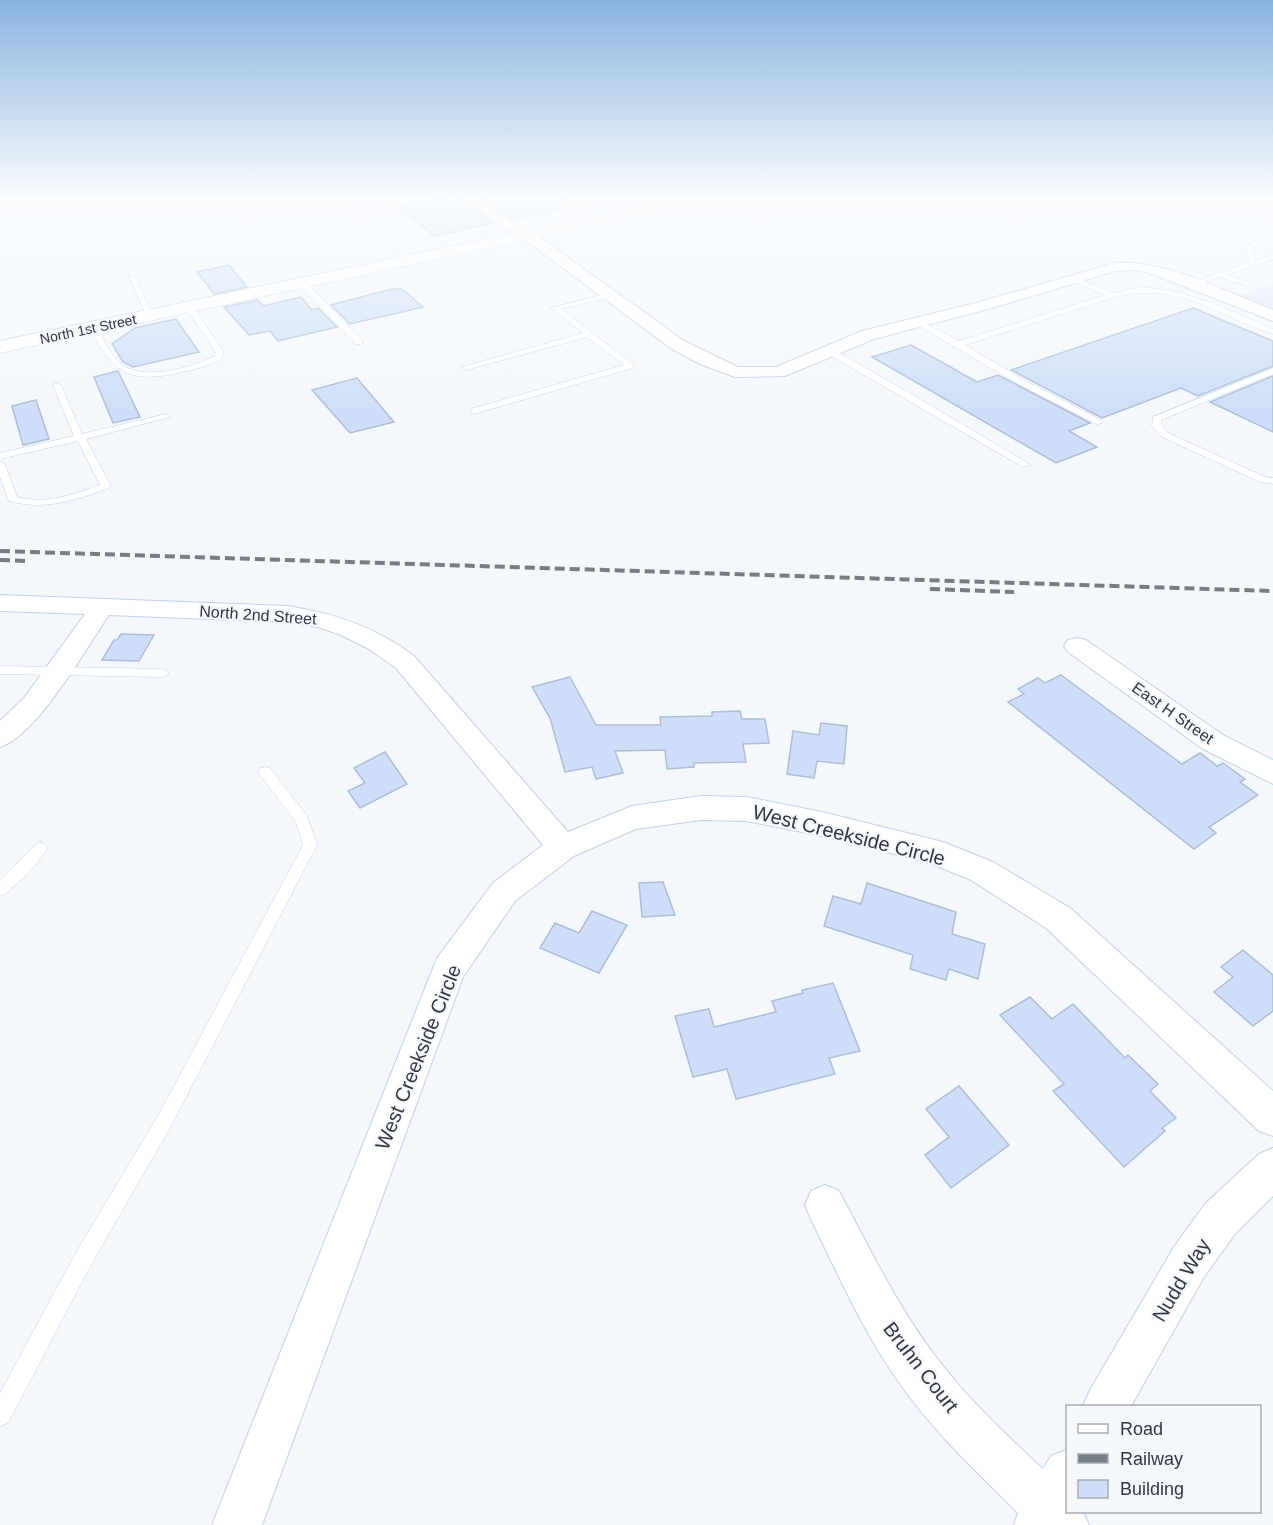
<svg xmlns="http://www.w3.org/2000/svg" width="1273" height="1525" viewBox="0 0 1273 1525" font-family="Helvetica,sans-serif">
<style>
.built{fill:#e4ecf9}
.building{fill:#cfdff9;stroke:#aebed6;stroke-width:1.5}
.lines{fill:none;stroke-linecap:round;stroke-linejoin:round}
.service-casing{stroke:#c1d1ea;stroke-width:1}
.minor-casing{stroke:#c1d1ea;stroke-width:2}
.primary-casing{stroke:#c1d1ea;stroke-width:1}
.service{fill:#fff;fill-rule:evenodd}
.minor{fill:#fff;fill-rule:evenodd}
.primary{fill:#fff;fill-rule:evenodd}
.rail{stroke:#777d84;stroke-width:4;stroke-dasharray:10 5;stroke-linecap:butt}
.labels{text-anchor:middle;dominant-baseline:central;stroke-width:4.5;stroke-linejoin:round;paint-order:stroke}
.far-street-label{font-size:14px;fill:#313841;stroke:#f4f8fd}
.street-label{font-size:16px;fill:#313841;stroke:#f4f8fd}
.near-street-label{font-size:20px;fill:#313841;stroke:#f4f8fd}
</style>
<rect width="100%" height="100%" fill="#f4f8fd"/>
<g class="built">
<path d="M588,198h78l-57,13z"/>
<path d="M1273,284v25l-34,-13z"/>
</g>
<g class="building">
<path d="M444,198h17l31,25 -57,13 -37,-29z"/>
<path d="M482,198h83l1,10 -54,11z"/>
<path d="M229,265l18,22 -33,7 -17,-22z"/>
<path d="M392,289h10l21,18 -73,17 -19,-19z"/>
<path d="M301,297l11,13 6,-2 19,19 -59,14 -8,-10 -21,4 -25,-28 34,-7 5,6z"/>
<path d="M1193,308l80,33v25l-75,30 -17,-8 -79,30 -91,-48z"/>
<path d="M176,319l23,33 -66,15 -10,-5 -11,-18 23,-16z"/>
<path d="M911,345l66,37 21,-7 92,48 -21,8 28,16 -41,16 -184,-106z"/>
<path d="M118,371l22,46 -27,6 -19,-46z"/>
<path d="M1273,376v56l-63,-30z"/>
<path d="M357,378l37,44 -44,11 -38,-43z"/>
<path d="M36,400l13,39 -26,6 -11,-39z"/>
<path d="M121,634l33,1 -15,26 -37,-1 12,-20h3z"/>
<path d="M1061,675l121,89 18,-11 17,13 6,-3 22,16 -5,3 18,13 -49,32 7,6 -22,16 -186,-147 16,-8 -6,-5 20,-11 7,5z"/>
<path d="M570,677l26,48h65l-1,-8 52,-1v-4l28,-1 2,8h23l4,24 -26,1 3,18 -52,1v4l-27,2 -2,-19 -50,1 8,22 -27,6 -4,-12 -27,5 -15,-54 -18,-31z"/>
<path d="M821,723l26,3 -3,38 -27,-3 -3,17 -27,-4 6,-43 26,4z"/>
<path d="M385,752l22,32 -47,24 -12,-17 17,-8 -11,-15z"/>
<path d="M663,882l12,33 -33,2 -3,-34z"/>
<path d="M867,883l89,29 -4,22 33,10 -7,35 -29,-10 -3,11 -36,-11 3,-14 -89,-29 9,-30 28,8z"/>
<path d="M592,911l35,14 -28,48 -59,-25 15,-25 24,10z"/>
<path d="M1243,950l30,25v36l-20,15 -39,-34 19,-15 -12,-10z"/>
<path d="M833,983l27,68 -31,7 6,16 -99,25 -9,-30 -34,8 -18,-61 34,-7 5,18 62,-15 -4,-11 31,-8 -1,-3z"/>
<path d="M1030,997l22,22 21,-15 52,54 3,-3 30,29 -8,7 26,27 -14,10 3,3 -41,36 -71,-76 11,-7 -64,-69z"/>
<path d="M959,1086l50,59 -58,43 -26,-33 24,-18 -23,-28z"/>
</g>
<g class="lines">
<defs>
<g id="service">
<path d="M398,198h14l-55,12 58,50v2h-4l-62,-53z"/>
<path d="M643,198h8l14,9 -5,1z"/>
<path d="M1188,198h10l75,24v4z"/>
<path d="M1250,198l23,4v4l-22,-7z"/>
<path d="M1260,239l2,3 -11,5 5,13 17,-5v4l-46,16 24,8v4l-31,-10 -27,9 -4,-2 61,-22 -6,-16z"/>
<path d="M129,276l7,2 17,39 -7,-2z"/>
<path d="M1073,277l41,16 26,-6 33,4 37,11 63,27v5c-57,-18 -93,-53 -158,-37l-150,48 59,35 77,40 2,2 -5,3 -80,-41 -106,-62 7,-2 40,21 147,-46 -36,-14v-4z"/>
<path d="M299,281h6l57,59v4h-6l-57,-59z"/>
<path d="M610,293l4,2 -1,2 -52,12 72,55v4l-156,45h-6v-4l153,-44 -37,-28 -121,33 -4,-3 121,-34 -32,-25z"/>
<path d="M186,305h6l31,46 -1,8c-14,7 -29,11 -44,14 -50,11 -66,-1 -88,-45l7,-2c7,13 12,27 23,37 21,19 72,5 95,-7v-5l-30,-44z"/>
<path d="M826,349h6l74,42 125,74 -8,2 -197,-114z"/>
<path d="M1273,368v6l-112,46v5l7,8 97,44 8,1v6l-13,-2 -98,-45 -10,-11 1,-9z"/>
<path d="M54,383l7,2 21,49 84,-20 4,3 -84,22 25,47 -2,2c-33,12 -64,23 -100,13l-9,-24v-16l5,3 12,33c29,8 57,-3 83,-12l-22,-44 -78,18v-6l74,-17 -21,-51z"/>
<path d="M0,666l163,3 6,4 -6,4 -163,-3z"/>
<path d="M265,767l5,1 37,48 10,29 -146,281 -79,137 -84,160 -8,3v-33l78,-144 81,-135 144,-269 -7,-23 -38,-50 2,-4z"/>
<path d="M40,842l5,2 2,4c-10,19 -26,32 -42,46l-5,2v-15c7,-7 35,-37 40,-39z"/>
</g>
<g id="minor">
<path d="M463,198h15l36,25 20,10 150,108 54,26h38l86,-36 114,-28 139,-40c53,-3 109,28 158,47v11l-121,-47 -16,-4 -20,1 -128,38 -114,30 -89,37 -50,1 -35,-13 -28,-15 -148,-110 -20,-10z"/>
<path d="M0,595l287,11c47,7 89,21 127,50l154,176 64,-26 69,-10 46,1 75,15 121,30 50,20 77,46 203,183v45l-14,-5 -213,-203 -75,-48 -44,-18 -105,-26 -75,-15 -46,-1 -65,9 -62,27 -59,45 -52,76 -201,548h-50l225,-567 56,-75 50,-38 -147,-177 -27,-19 -28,-14 -23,-8 -31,-5 -178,-7c-23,33 -72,121 -109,132v-26l24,-23 61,-84 -85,-3z"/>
<path d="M1077,638l9,2 137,95 50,25v24l-70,-35 -135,-97 -4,-6 4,-6z"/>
<path d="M1273,1148v48l-38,38 -31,43 -73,129h-48l7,-16 84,-143 31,-43 54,-50z"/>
<path d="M825,1185l14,6c30,56 58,115 97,166 31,41 69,77 107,112l8,-13 17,-7v63h15l6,13h-75l4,-12c-40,-40 -82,-79 -115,-125 -38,-52 -64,-111 -92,-169l-6,-14 6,-14z"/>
</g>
<path id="primary" d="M681,198h30l-7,4 -704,151v-12z"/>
</defs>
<use href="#service" class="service-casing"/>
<use href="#minor" class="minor-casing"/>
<use href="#primary" class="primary-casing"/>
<use href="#service" class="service"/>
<use href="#minor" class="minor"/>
<use href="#primary" class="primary"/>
<g class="rail">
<path d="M0,551l1273,40"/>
<path d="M0,560l27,1"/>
<path d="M930,589l84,3"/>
</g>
</g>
<linearGradient id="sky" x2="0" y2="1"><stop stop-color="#89b3e0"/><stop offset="0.48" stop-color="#fafcfe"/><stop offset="1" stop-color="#fafcfe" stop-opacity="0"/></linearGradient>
<rect width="1273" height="412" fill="url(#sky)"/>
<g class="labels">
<g class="far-street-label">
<text transform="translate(88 329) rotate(-12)">North 1st Street</text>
</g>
<g class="street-label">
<text transform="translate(258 615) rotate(4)">North 2nd Street</text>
<text transform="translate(1173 713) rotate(35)">East H Street</text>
</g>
<g class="near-street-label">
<text transform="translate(849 835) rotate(14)">West Creekside Circle</text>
<text transform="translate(418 1057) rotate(-68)">West Creekside Circle</text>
<text transform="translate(1181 1280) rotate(-59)">Nudd Way</text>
<text transform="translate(921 1367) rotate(52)">Bruhn Court</text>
</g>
</g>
<rect x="1066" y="1405" width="195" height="108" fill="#f4f8fd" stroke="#a6abb2" stroke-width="1.5"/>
<rect x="1078" y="1424" width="30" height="9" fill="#ffffff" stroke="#a6abb2" stroke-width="1.5"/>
<text x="1120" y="1435" font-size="18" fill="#313841">Road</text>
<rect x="1078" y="1454" width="30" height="9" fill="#777d84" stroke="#a6abb2" stroke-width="1.5"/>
<text x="1120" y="1465" font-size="18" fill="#313841">Railway</text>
<rect x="1078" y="1480" width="30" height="18" fill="#cfdff9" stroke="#a6abb2" stroke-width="1.5"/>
<text x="1120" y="1495" font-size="18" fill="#313841">Building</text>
</svg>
